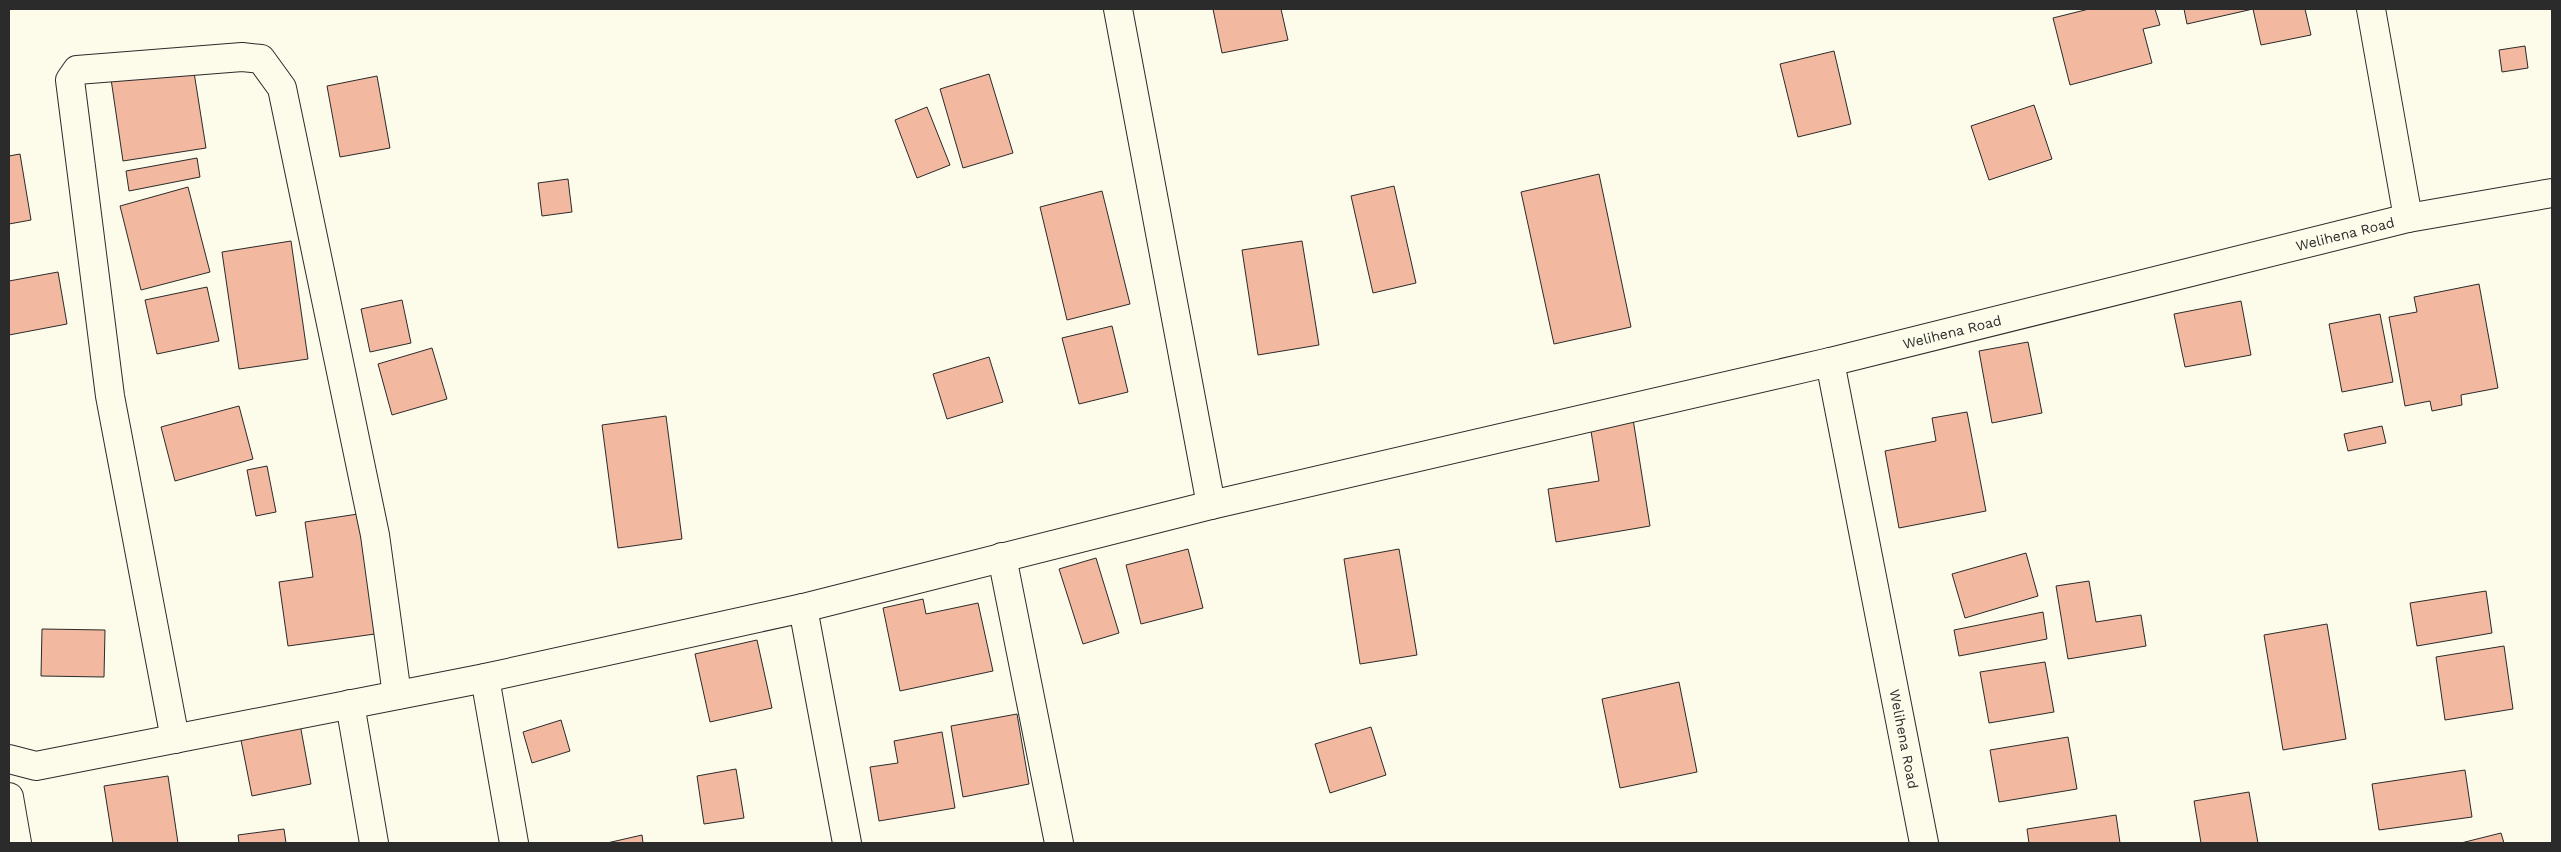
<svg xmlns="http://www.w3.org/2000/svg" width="2561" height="852" viewBox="0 0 2561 852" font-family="'Work Sans',sans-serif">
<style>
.building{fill:#f2b8a0;stroke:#2b2b2b}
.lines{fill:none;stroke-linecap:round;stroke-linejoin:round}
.minor-casing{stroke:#2b2b2b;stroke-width:30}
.minor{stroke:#fdfbea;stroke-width:28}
.labels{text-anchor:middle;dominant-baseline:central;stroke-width:4;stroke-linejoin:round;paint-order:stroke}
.street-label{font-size:14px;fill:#2b2b2b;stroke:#fdfbea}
</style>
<rect width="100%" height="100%" fill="#fdfbea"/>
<g class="building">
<path d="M1213,9h68l7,31 -66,13z"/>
<path d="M2089,9h66l5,16 -17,4 9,34 -82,22 -17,-67z"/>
<path d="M2184,9h121l6,26 -50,10 -8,-36 -66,15z"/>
<path d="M2525,46l3,22 -26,4 -3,-22z"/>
<path d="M1834,51l17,73 -53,13 -18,-73z"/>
<path d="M193,66l13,82 -83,13 -12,-82z"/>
<path d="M989,74l24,79 -50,15 -23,-79z"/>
<path d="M377,76l13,72 -50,9 -13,-71z"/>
<path d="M2034,105l18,54 -63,21 -18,-54z"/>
<path d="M927,107l23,58 -33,13 -22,-58z"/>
<path d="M20,154l11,66 -22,4v-68z"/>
<path d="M197,158l3,19 -71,14 -3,-20z"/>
<path d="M1599,174l32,153 -77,17 -33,-152z"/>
<path d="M568,179l4,33 -30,4 -4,-33z"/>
<path d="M1394,186l22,97 -43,10 -22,-97z"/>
<path d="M188,187l22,85 -69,18 -21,-84z"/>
<path d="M1102,191l28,113 -63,16 -27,-113z"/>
<path d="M291,241l17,118 -69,10 -17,-117z"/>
<path d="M1302,241l17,104 -61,10 -16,-105z"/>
<path d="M58,272l9,52 -58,11v-54z"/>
<path d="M2479,284l19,104 -37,7 1,10 -30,6 -2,-10 -25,5 -16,-89 28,-5 -3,-15z"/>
<path d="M207,287l12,54 -62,13 -12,-54z"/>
<path d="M402,300l9,43 -41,9 -9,-43z"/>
<path d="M2241,301l10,54 -66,12 -11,-53z"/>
<path d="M2380,314l13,68 -51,10 -13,-68z"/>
<path d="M1112,326l16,66 -49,12 -17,-66z"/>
<path d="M2028,342l14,71 -50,10 -13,-72z"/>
<path d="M432,348l15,51 -55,16 -14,-51z"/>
<path d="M989,357l14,45 -56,17 -14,-45z"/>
<path d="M239,406l14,53 -78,22 -14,-54z"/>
<path d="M1967,412l19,99 -87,17 -14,-77 51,-10 -4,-23z"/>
<path d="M666,416l16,123 -64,9 -16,-123z"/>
<path d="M1633,419l17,107 -94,16 -8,-53 51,-8 -9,-56z"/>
<path d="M2382,426l4,17 -38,8 -4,-17z"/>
<path d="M267,466l9,46 -20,4 -9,-46z"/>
<path d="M358,514l17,120 -87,12 -9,-64 34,-5 -8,-55z"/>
<path d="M1188,549l15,59 -62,16 -15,-59z"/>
<path d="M1399,549l18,106 -57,9 -16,-105z"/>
<path d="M2026,553l12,43 -73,22 -13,-44z"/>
<path d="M1096,558l23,75 -36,11 -24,-75z"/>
<path d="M2089,581l7,41 45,-7 5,31 -78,13 -12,-73z"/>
<path d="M2486,591l6,42 -75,13 -7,-43z"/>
<path d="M923,599l3,15 52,-11 15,68 -93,20 -17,-83z"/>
<path d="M2043,612l4,27 -88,17 -5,-26z"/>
<path d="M2327,624l19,115 -63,11 -19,-115z"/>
<path d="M42,629l63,1 -1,47 -63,-1z"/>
<path d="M757,640l15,68 -62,14 -15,-68z"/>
<path d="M2504,646l9,63 -68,11 -9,-63z"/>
<path d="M2045,662l9,50 -65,11 -9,-51z"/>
<path d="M1679,682l18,90 -77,16 -18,-89z"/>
<path d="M1017,714l12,70 -66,13 -12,-71z"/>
<path d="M561,720l9,31 -38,12 -9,-31z"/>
<path d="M300,724l11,60 -59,12 -12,-61z"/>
<path d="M1371,727l15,48 -56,18 -15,-49z"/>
<path d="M942,732l13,76 -76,13 -9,-54 28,-4 -4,-22z"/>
<path d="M2068,737l9,52 -78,13 -9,-52z"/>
<path d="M736,769l8,49 -40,6 -7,-48z"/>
<path d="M2465,770l7,47 -93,13 -7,-46z"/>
<path d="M168,776l10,67h-65l-9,-57z"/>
<path d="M2249,792l9,51h-57l-7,-42z"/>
<path d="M2116,815l4,28h-91l-2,-14z"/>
<path d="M284,829l2,14h-47l-1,-8z"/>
<path d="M2501,833l3,10h-43z"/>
<path d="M642,835l1,8h-36z"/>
</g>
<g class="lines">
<defs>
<g id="minor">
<path d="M1118,9l93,496"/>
<path d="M2371,9l37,209"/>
<path d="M1002,557l57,286"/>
<path d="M803,608l44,235"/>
<path d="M485,678l29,165"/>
<path d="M350,704l24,139"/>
<path d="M175,739l-65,-343 -40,-316 7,-10 165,-13 19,2 21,29 93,447 22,160"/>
<path d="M9,759l27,7 449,-88 318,-70 408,-103 619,-143"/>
<path d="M9,797l8,46"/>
<path d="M1924,843l-94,-481 578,-144 144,-25"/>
</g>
</defs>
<use href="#minor" class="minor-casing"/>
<use href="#minor" class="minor"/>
</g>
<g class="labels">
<g class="street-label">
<text transform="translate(2345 234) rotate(-14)">Welihena Road</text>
<text transform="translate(1952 332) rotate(-14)">Welihena Road</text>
<text transform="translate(1904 739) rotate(79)">Welihena Road</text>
</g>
</g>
<rect width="2561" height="852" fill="none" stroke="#2b2b2b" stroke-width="20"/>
</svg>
